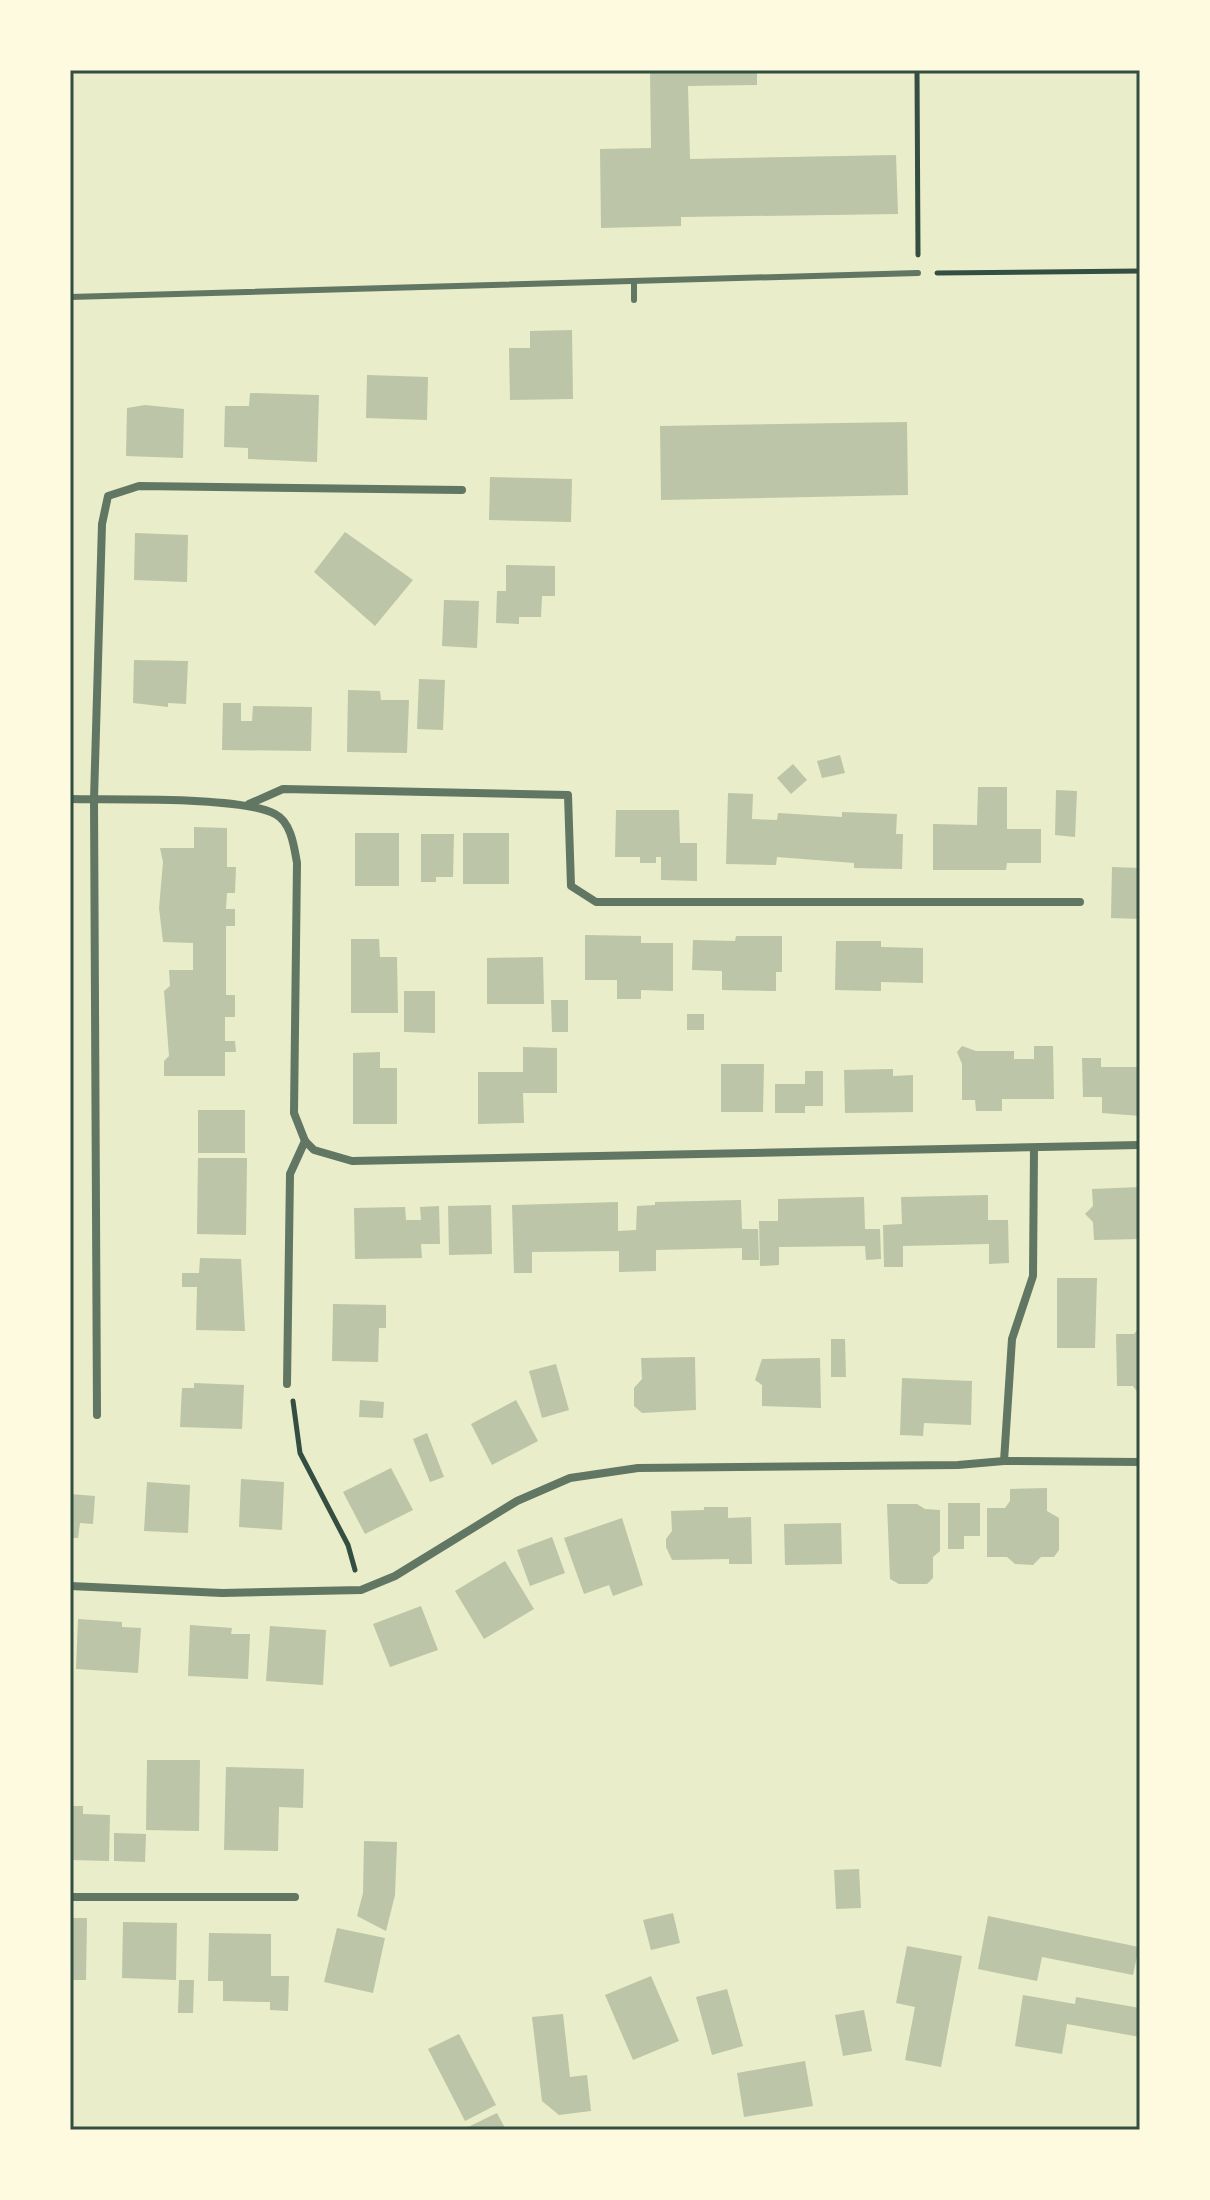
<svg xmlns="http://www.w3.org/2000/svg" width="1210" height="2200" viewBox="0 0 1210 2200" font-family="'Sofia Sans Condensed',sans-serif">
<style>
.building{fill:#bcc5a7}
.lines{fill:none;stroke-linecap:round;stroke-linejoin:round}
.path{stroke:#344e41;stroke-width:5}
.service{stroke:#617663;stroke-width:6}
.minor{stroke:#617663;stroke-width:8}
.neatline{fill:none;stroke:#344e41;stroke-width:3}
</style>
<rect width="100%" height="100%" fill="#e9edc9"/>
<g class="building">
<path d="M650,70h107v15l-69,1 2,73 206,-4 2,59 -217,3v9l-80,2 -1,-79 51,-1z"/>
<path d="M572,330l1,69 -63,1 -1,-52h21v-17z"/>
<path d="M367,375l61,2 -1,43 -61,-2z"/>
<path d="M250,393l69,2 -2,67 -69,-3v-11l-24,-1 1,-41h24z"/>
<path d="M145,405l39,4 -1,49 -57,-2 1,-48z"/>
<path d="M907,422l1,73 -247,5 -1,-74z"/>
<path d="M490,477l82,2 -1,43 -82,-2z"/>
<path d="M345,532l68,48 -38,46 -61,-54z"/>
<path d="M135,533l53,2 -1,47 -53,-2z"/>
<path d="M506,565l49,1v30h-13l-1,21h-22v7l-23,-1 1,-32h9z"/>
<path d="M444,600l35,1 -2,47 -35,-2z"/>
<path d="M134,660l54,1 -2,43 -18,-1v4l-35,-4z"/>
<path d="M419,679l26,1 -2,50 -26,-1z"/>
<path d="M348,690l32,1 1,9h28l-2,53 -60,-1z"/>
<path d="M223,703h18v18h11l1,-15 59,1 -1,44 -89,-1z"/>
<path d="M840,755l5,18 -23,5 -5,-17z"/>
<path d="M793,764l14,16 -16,14 -14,-16z"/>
<path d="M978,787h29v42h34v34h-34l-1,7h-73v-46l44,1z"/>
<path d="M1056,790l21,1 -2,46 -20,-2z"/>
<path d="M728,793l25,1 -1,25 25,1 1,-7 64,4v-5l55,2 -1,20h7l-1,35 -48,-1v-5l-77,-6 -1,8 -50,-1z"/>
<path d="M616,810h63l1,33h17v38l-36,-1v-23h-5v6h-16v-6h-25z"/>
<path d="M194,827l33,1v39h9l-1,26h-8l-1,16h9v17h-9v69h9v22h-10v24h10l1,11h-11v24h-61v-15l5,-5 -5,-65 6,-5 -1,-16h24v-27l-30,-1 -4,-34 4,-46 -3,-14h34z"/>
<rect x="355" y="833" width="44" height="53"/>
<rect x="463" y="833" width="46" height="51"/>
<path d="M421,834h33l-1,43h-17v5h-15z"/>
<path d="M1112,867l28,1v51l-29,-1z"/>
<path d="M585,935l56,1v7h32v48l-32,-1v9h-24v-19h-32z"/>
<path d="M736,936h46v36h-6v19l-54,-1v-19l-30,-1 1,-30 42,1z"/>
<path d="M351,939h28l1,18h17l1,56h-47z"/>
<path d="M836,941h45v6l42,1v35l-42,-1v9l-46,-1z"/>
<path d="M543,957l1,47h-57v-46z"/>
<path d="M404,991h31v42l-31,-1z"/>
<path d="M551,1000h17v32h-16z"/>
<rect x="687" y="1014" width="17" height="16"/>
<path d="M962,1046l14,5h38v8h20v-13h19l1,53h-52v12h-26l-1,-11h-13v-36l-5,-12z"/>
<path d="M523,1047l34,1v45h-34l1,30 -46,1v-52h45z"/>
<path d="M380,1052v16h17v56h-44v-71z"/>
<path d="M1082,1058h19v9h39v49l-38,-3v-16h-19z"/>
<path d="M721,1064h43l-1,48h-42z"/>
<path d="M893,1069v7l20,-1v37l-68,1 -1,-43z"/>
<path d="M805,1071h18v35h-18v7h-30v-29h30z"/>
<rect x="198" y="1110" width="47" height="43"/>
<path d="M198,1158h49l-1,77 -49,-1z"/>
<path d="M1140,1187v52l-46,1 -1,-18 -8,-8 8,-8 -1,-17z"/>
<path d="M988,1195v25h20l1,43 -20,1v-20l-86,2v21h-19l-1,-42 19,-1 -1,-27z"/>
<path d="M864,1197l1,32h15l1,30 -15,1 -1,-14 -86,1v18l-19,1 -1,-45h19v-22z"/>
<path d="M741,1200l1,29h16l1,31h-17v-12l-86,2v21l-37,1v-21l-87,1v21h-18l-2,-68 106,-3v29l18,-1 1,-24 18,-1v-3z"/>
<path d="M491,1205l1,49 -43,1 -1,-49z"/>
<path d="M439,1206l1,38h-19l1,14 -67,1 -1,-51 51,-1 1,13h15l-1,-13z"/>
<path d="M200,1258l41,1 4,72 -49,-1 1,-43h-15v-14h17z"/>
<path d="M1057,1278h40l-2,70h-38z"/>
<path d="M333,1304l53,1v23h-7l-1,34 -46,-1z"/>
<path d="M1140,1327v69l-7,-10h-16l-1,-52h18z"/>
<path d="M831,1339h14l1,38h-15z"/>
<path d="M695,1357l1,53 -54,3 -8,-7v-18l8,-9 -1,-21z"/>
<path d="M820,1358l1,50 -59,-2v-21l-7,-5 7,-21z"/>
<path d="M556,1364l13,46 -27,8 -13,-47z"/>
<path d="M902,1378l70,3 -1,44 -47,-2 -1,13 -23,-1z"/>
<path d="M194,1383l50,2 -2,44 -62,-2 2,-39h12z"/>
<path d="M360,1400l24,2 -1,16 -24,-1z"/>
<path d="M516,1400l22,41 -46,24 -21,-41z"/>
<path d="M427,1433l17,44 -14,5 -17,-43z"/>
<path d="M391,1468l22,42 -48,24 -22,-42z"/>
<path d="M241,1479l43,3 -2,48 -43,-3z"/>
<path d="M147,1482l43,3 -2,48 -44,-2z"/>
<path d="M1047,1488v23l12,7v32l-5,7h-13l-8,8 -18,-1 -8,-7h-20v-49h18l5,-7v-12z"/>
<path d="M70,1494l25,2 -2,28 -13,-1 -2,15h-8z"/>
<path d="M948,1503h32v33h-16v13h-16z"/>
<path d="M887,1504h30l8,5 15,1v41l-7,6v21l-6,6h-28l-9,-5z"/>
<path d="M704,1507h24v11l23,-1 1,47h-23v-5l-57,1 -6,-13v-8l6,-8 -1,-20 33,-1z"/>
<path d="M622,1518l21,67 -30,11 -4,-11 -25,9 -20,-56z"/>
<path d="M841,1523l1,41 -57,1 -1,-41z"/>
<path d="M552,1537l13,36 -35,13 -13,-36z"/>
<path d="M505,1561l29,48 -50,30 -29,-48z"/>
<path d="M421,1606l17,44 -48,17 -17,-43z"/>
<path d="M78,1619l44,3v5l19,1 -3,45 -62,-4z"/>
<path d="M190,1625l42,3 -1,6h19l-2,45 -60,-3z"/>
<path d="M270,1626l56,4 -3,55 -57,-4z"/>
<path d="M147,1760h53l-1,71 -53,-1z"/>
<path d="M226,1767l78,2 -1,39 -24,-1 -1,44 -54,-1z"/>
<path d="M70,1806h13v8l27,1 -1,46 -39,-1z"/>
<path d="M114,1833l32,1 -1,28 -31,-1z"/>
<path d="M364,1841l33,1 -2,53 -9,36 -29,-15 6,-23z"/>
<path d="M859,1869l2,39 -25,1 -2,-39z"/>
<path d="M673,1913l7,30 -29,7 -8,-30z"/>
<path d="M988,1916l151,31 -6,28 -91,-18 -5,24 -59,-12z"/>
<path d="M70,1918h17l-1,62h-16z"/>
<path d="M123,1922l54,1 -1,57 -54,-2z"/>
<path d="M337,1928l48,10 -12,55 -49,-11z"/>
<path d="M209,1933l62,1v42h18l-1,35 -18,-1v-8l-47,-1v-20h-15z"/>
<path d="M907,1946l55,10 -21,111 -36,-7 10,-53 -19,-4z"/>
<path d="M651,1976l28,65 -46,19 -28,-65z"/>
<path d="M179,1980h15l-1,33h-15z"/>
<path d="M727,1989l16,57 -31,9 -16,-58z"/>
<path d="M1023,1995l52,9 1,-7 64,11v29l-73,-13 -5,30 -47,-8z"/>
<path d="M864,2010l8,41 -29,5 -8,-41z"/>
<path d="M563,2014l7,63 17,-2 4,36 -32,4 -17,-14 -10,-84z"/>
<path d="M459,2034l37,71 -31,16 -37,-72z"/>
<path d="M805,2061l8,45 -69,11 -7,-44z"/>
<path d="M497,2113l9,17h-36l-2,-3z"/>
</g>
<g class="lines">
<g class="path">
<path d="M917,70l1,185"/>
<path d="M937,273l203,-2"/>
<path d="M293,1401l7,52 48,92 7,25"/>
</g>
<g class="service">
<path d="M70,297l848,-24"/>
<path d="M634,300v-18"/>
</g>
<g class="minor">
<path d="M70,799c43,1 172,-3 205,15 16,8 19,32 22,49l-3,250 11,28 9,9 38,11 788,-16"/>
<path d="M249,804l34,-15 285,6 3,91 25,16h484"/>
<path d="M287,1384l3,-210 15,-33"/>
<path d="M97,1415l-3,-616 8,-275 6,-28 31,-10 323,4"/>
<path d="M1004,1461l8,-122 21,-63 1,-128"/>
<path d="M70,1586l152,7 139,-3 34,-14 122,-75 53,-23 68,-10 320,-3 46,-4 136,1"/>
<path d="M70,1897h225"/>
</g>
</g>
<rect width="1210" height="2200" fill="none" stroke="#fefae0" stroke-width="144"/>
<rect x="72" y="72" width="1066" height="2056" class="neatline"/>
</svg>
